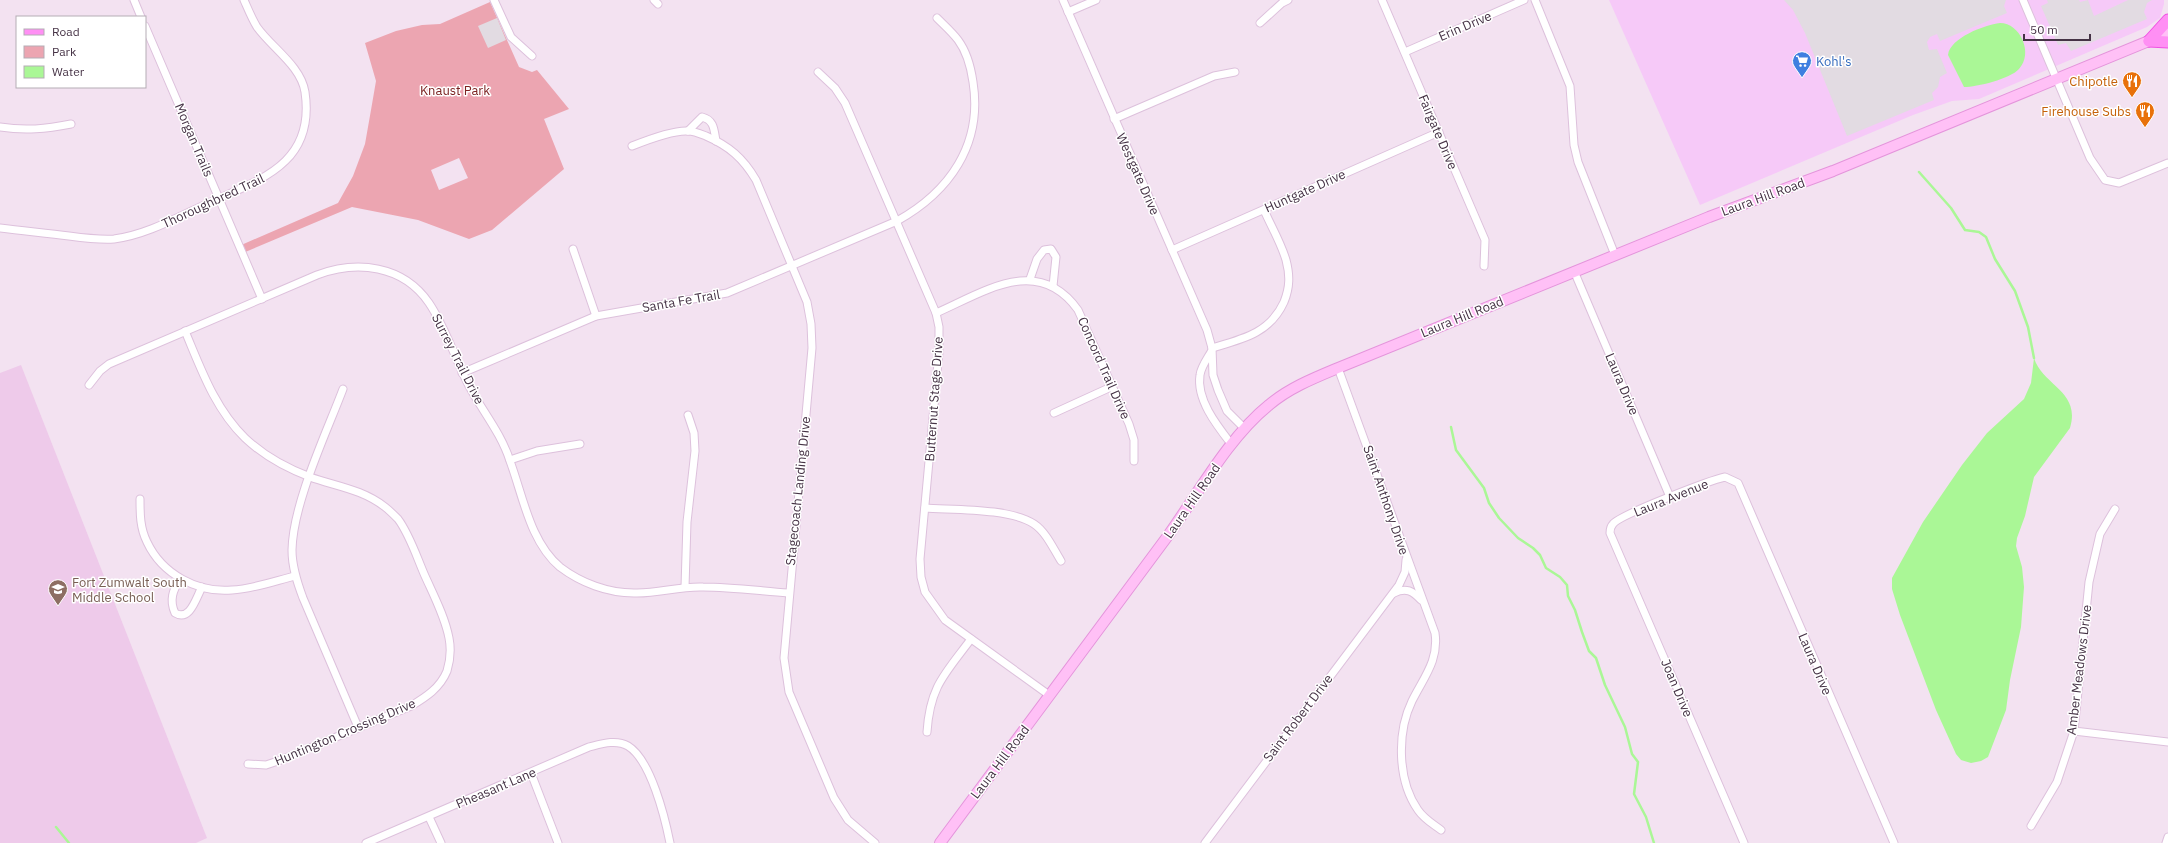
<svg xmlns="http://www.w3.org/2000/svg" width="2168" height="843" viewBox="0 0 2168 843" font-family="'IBM Plex Sans',sans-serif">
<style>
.commercial{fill:#f6c9f8}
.education{fill:#eecaea}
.green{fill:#eca5b1;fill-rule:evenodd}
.parking{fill:#e2dbe2}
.water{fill:#aaf796}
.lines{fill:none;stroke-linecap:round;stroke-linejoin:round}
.stream{stroke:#aaf796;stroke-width:2.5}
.minor-casing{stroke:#ddc1dc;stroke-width:9}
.secondary-casing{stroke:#e494db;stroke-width:12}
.primary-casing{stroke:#ef53e2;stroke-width:13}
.minor{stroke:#fff;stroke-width:7}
.secondary{stroke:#ffc0f6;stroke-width:10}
.primary{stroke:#ff8ff4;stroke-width:11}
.labels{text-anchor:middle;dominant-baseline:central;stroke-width:3;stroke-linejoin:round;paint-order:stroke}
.street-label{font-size:13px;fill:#453245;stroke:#fff}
.shop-label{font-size:13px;fill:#366cbe;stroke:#fff;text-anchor:start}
.food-label{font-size:13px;fill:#c56008;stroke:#fff;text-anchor:end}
.park-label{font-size:13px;fill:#7b2120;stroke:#fff}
.education-label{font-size:13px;fill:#785e54;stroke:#fff;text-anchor:start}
</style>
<rect width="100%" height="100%" fill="#f3e2f1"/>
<path class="commercial" d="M1609,0h555v4l-4,14 -13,9 -168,72 -27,2 -39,14 -213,90z"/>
<path class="education" d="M21,365l186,473 -11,5h-196v-470z"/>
<path class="green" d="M490,2l29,65 13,5 5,-2 32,39 -25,10 20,50 -72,61 -23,9 -51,-19 -66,-13 -109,46 -4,-7 99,-43 15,-27 12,-32 6,-34 5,-29 -11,-38 31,-12 26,-6 18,-1zM459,158l9,20 -29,12 -8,-20z"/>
<g class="parking">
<path d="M1784,0h222l-2,6 3,7 -67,28 -3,-7 -7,3 -3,5 2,8 8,-1 10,24 -7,4 -2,10 -6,6 2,7 -87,36 -42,-103 -12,-23z"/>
<path d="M2047,0h32l1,2 8,-2 6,16 34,-16h24l-5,3 -3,9 3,7 -76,32 -5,-8 -8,2 -17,-39 7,-3z"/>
<path d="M497,18l9,22 -18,8 -10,-22z"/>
</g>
<g class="water">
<path d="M2000,23c20,0 34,30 19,46 -9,10 -42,18 -55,18l-16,-32c2,-17 36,-30 52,-32z"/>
<path d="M2034,358c9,28 47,33 36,70l-36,49 -9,39 -8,22 -1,8 6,21 2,20 -3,40 -11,53 -4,30 -18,47 -7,4 -10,2 -10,-3 -5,-6 -20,-44 -36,-95 -8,-26v-11l31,-56 39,-57 25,-32 37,-34 7,-16z"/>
</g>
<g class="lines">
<g class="stream">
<path d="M1919,172l32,36 14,22 14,2 7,5 9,22 20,32 13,36 6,31"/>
<path d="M1451,427l5,23 28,38 5,15 10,15 19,20 15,10 7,7 6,13 14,9 7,8 1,11 7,14 7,22 7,19 7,7 9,27 20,42 7,27 6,8 -4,32 12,23 8,26"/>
<path d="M56,827l13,16"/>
</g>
<defs>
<g id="minor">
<path d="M134,0l7,17"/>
<path d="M494,0l17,37 21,19"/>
<path d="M654,0l4,4"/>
<path d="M1063,0l144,330 5,18 1,27 5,15 9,21 18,18"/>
<path d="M1382,0l103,240 -1,26"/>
<path d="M1535,0l35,86 4,59 4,17 37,93"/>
<path d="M2023,0l67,158 15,22 14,3 49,-20"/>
<path d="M1068,12l28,-12"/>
<path d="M1260,23l22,-20 6,-3"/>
<path d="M145,26l117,273"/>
<path d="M1405,52l119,-52"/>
<path d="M818,72l17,16 10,15 91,210 3,14v25l-19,207 1,18 4,15 20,28 104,75"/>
<path d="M1114,119l100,-43 21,-4"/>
<path d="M0,127c25,4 46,2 71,-3"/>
<path d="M688,131l14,-14c12,3 12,12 14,24"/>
<path d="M632,146c15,-6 41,-16 56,-15 6,0 13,3 18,5 23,10 37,22 50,44l51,122 4,22 1,24 -28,310 5,34 45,106 14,22 27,23"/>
<path d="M0,228c23,3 46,5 69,8 15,2 30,4 45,3 31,-4 60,-20 88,-33 53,-25 114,-39 103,-114 -4,-26 -33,-44 -48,-65 -5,-8 -9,-18 -13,-27"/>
<path d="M573,249l23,67"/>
<path d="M1172,250l267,-118"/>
<path d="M1574,271l96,226"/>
<path d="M1030,279l7,-20 7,-9 7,-1 5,8 -3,29"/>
<path d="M936,313c48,-21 102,-59 142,-3l51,114 5,16v21"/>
<path d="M185,331c16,38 30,78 60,107 18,17 41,30 65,39 25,9 52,12 75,30 4,3 9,8 13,12 12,16 19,39 27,57 9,20 20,41 24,62 2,10 1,23 -2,33 -7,17 -21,26 -36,35l-130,54 -15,5 -18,-1"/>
<path d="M1212,348c31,-9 58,-15 72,-46 6,-15 6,-27 2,-42 -5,-17 -15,-34 -22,-50"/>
<path d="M1211,352c-4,7 -10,15 -11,23 -4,25 18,52 32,70"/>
<path d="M1338,368l97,265c4,27 -11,44 -23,68 -15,31 -15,79 6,109 6,9 15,14 23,20"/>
<path d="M462,373l134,-57 131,-23 170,-72c52,-29 86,-76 76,-139 -2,-14 -6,-30 -15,-42 -6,-8 -14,-15 -21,-22"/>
<path d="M89,385l11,-14 9,-7 208,-89c40,-15 86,-10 112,28 17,25 26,56 40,83 14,26 32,47 41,75 13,35 20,81 50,106 21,16 48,26 74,26 23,1 45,-7 69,-6 28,0 57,4 85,6"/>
<path d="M343,389c-17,45 -50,114 -51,161 0,17 5,32 11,48l55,129"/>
<path d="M1054,413l57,-26"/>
<path d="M510,460l27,-9 43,-7"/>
<path d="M140,499c0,15 0,29 7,43 15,32 50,51 85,48 21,-1 43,-9 63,-14"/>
<path d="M925,508c29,2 85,0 109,16 12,8 19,24 27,37"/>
<path d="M180,579c-7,11 -11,21 -5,34 15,9 21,-15 27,-26"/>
<path d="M685,587l2,-65 8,-71 -1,-18 -6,-18"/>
<path d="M1394,593c12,-6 19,-2 27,7"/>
<path d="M2074,731l94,11"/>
<path d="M927,732c3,-46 18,-58 44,-93"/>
<path d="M531,773l27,70"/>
<path d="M429,817l12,26"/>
<path d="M2031,826l26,-44 17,-51 15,-149 11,-48 15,-25"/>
<path d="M366,843l223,-96c12,-3 27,-8 39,-1 23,14 37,72 42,97"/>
<path d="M1205,843l194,-258 6,-13 1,-12"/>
<path d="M1744,843l-134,-310c0,-3 1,-7 3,-9 6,-9 98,-44 112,-47l13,6 156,360"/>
<path d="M2166,843l2,-6"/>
</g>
<path id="secondary" d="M940,843c75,-102 151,-204 227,-306 31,-43 61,-99 102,-132 20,-17 45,-27 69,-37l371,-151 124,-46 335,-138"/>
<g id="primary">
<path d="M2149,41l19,-21"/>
<path d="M2149,41l19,1"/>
</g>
</defs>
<use href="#minor" class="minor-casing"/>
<use href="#secondary" class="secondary-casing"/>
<use href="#primary" class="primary-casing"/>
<use href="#minor" class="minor"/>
<use href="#secondary" class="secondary"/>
<use href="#primary" class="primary"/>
</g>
<defs>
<symbol id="supermarket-pin" viewBox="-11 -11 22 30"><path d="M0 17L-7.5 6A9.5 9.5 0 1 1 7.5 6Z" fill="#3f7fe0" stroke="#fff"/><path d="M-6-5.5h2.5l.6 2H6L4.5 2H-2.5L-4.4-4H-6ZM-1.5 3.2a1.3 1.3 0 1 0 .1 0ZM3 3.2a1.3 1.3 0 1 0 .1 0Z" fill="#fff"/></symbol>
<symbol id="restaurant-pin" viewBox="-11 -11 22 30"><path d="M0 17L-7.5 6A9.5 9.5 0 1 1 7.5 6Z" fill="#e8710a" stroke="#fff"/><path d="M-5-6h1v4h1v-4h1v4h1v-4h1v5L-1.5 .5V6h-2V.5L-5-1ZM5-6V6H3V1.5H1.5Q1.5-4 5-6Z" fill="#fff"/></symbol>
<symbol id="school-pin" viewBox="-11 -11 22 30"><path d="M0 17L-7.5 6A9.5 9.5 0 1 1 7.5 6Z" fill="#8d6e63" stroke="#fff"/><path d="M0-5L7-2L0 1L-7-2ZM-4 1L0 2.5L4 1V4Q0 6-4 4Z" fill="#fff"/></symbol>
</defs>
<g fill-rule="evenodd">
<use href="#supermarket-pin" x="1791" y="50" width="22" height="30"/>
<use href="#restaurant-pin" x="2121" y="70" width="22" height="30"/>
<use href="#restaurant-pin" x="2134" y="100" width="22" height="30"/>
<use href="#school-pin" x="47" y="578" width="22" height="30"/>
</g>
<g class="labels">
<g class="street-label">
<text transform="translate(1465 26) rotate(-23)">Erin Drive</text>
<text transform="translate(1438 132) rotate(67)">Fairgate Drive</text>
<text transform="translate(194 140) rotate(67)">Morgan Trails</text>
<text transform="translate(1138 174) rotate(66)">Westgate Drive</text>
<text transform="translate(1305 191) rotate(-24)">Huntgate Drive</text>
<text transform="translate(1763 197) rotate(-20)">Laura Hill Road</text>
<text transform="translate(213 201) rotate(-25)">Thoroughbred Trail</text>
<text transform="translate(681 301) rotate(-10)">Santa Fe Trail</text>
<text transform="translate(1462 317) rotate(-22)">Laura Hill Road</text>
<text transform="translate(458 359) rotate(63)">Surrey Trail Drive</text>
<text transform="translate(1104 368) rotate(66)">Concord Trail Drive</text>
<text transform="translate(1622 384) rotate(67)">Laura Drive</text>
<text transform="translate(934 399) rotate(-86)">Butternut Stage Drive</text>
<text transform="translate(798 491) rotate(-84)">Stagecoach Landing Drive</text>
<text transform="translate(1671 498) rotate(-22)">Laura Avenue</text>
<text transform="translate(1386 500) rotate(71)">Saint Anthony Drive</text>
<text transform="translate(1192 501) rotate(-55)">Laura Hill Road</text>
<text transform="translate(1815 664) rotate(67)">Laura Drive</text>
<text transform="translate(2079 670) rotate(-83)">Amber Meadows Drive</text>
<text transform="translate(1677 688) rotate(67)">Joan Drive</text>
<text transform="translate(1298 718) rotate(-53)">Saint Robert Drive</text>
<text transform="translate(345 732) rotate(-23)">Huntington Crossing Drive</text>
<text transform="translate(1000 762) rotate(-53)">Laura Hill Road</text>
<text transform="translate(496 788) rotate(-23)">Pheasant Lane</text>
</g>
<g class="shop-label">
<text x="1816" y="61">Kohl's</text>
</g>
<g class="food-label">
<text x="2118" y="81">Chipotle</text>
<text x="2131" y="111">Firehouse Subs</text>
</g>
<g class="park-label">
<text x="455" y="90">Knaust Park</text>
</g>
<g class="education-label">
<text x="72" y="582">Fort Zumwalt South<tspan x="72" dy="15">Middle School</tspan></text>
</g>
</g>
<rect x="16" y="16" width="130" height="72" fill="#ffffff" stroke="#b5adb5"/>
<rect x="24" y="29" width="20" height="6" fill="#ff8ff4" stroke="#b5adb5"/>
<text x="52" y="36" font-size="12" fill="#453245">Road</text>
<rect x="24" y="46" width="20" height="12" fill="#eca5b1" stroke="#b5adb5"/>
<text x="52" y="56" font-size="12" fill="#453245">Park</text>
<rect x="24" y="66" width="20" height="12" fill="#aaf796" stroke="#b5adb5"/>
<text x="52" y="76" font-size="12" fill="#453245">Water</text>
<path d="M2024 34v6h66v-6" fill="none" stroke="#453245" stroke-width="2"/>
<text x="2030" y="34" font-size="12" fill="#453245" stroke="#ffffff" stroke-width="3" paint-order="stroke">50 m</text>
</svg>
